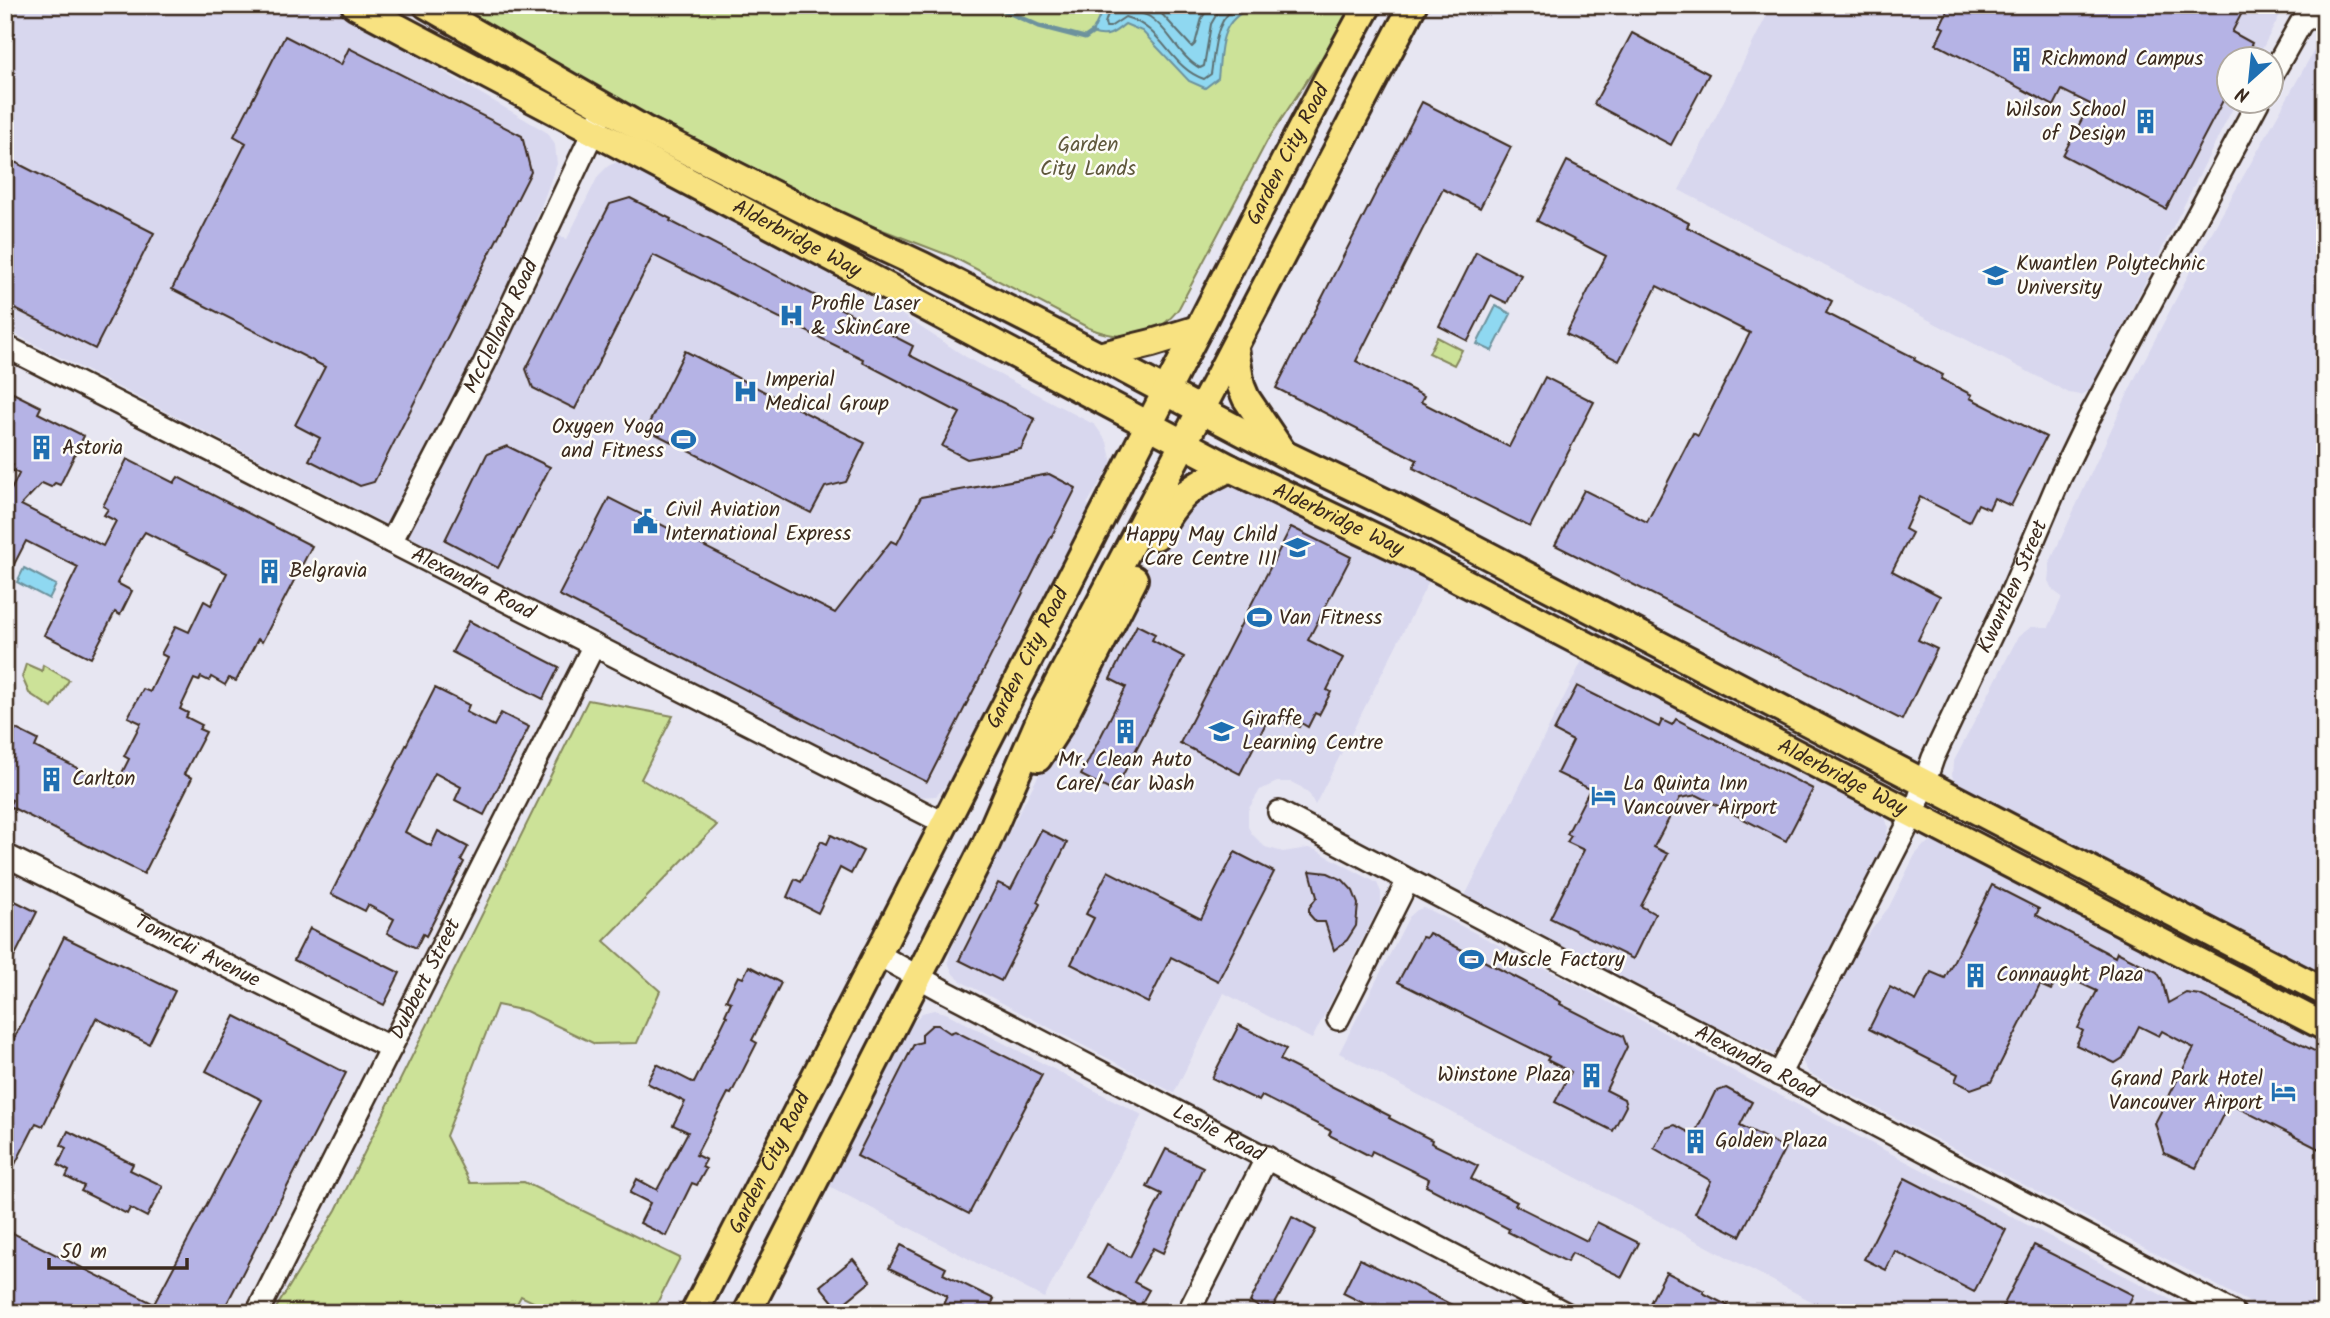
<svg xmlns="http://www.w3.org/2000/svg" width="2330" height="1318" viewBox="0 0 2330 1318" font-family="Kalam,sans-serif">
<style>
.built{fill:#d8d7ee}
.green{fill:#cce298;stroke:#84865b;stroke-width:2}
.water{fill:#8fd8f1;stroke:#6d929d;stroke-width:2}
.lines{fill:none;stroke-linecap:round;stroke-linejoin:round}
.shore{stroke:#5d7072;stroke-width:2}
.stream{stroke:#6d929d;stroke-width:5}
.building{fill:#b5b3e5;stroke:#3b2a1e;stroke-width:2}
.minor-casing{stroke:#3b2a1e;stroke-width:26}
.major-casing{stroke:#3b2a1e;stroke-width:32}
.minor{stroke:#fdfcf7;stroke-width:21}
.major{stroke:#f8e281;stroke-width:26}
.labels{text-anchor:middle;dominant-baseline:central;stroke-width:5;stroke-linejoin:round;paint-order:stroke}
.poi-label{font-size:21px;fill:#3b2a1e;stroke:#fdfcf7;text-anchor:start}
.park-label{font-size:21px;fill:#5f583c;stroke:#fdfcf7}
.street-label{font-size:21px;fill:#3b2a1e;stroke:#fdfcf7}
</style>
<rect width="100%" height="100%" fill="#e7e6f2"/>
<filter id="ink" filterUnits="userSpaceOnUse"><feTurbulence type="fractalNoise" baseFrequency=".0143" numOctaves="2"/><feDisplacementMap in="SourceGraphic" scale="14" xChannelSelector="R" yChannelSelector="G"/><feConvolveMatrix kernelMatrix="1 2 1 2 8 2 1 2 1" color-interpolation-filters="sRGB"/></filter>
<g filter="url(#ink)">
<g class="built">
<path d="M21,5h314l55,28 49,36 109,64 7,12 2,19 -23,61 33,14 31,-63 10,-10 9,-4 7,1 269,146 73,48 129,68 12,17 5,21 -25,41 4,3 -137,277 -5,-2 -13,14 -18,1 -913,-468v-292z"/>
<path d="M1772,5h513l-28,54 -29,1v42h8l-131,260 -16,29 -9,4 -11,-2 -390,-203z"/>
<path d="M2325,31v950l-369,-195 -4,-11 1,-12 65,-126 13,-10h18l13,-30 -8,-6 -6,-10 2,-19 85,-184 59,-114z"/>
<path d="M1220,487h17l15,4 179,86 -116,228 -5,-10 -9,-8 -10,-5h-14l-17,8 -12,20v17l4,7 13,13 18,5 25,-4 8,2 61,33 4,9v11l-69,136 -88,-46 -50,100 -212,-111 -9,-8 -5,-12 2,-10 39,-81 182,-352 9,-11z"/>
<path d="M1584,657l294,153 8,10 2,7 -2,13 -108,209 -5,5 -148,-72 -161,-84z"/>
<path d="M1935,841l7,1 383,200v271h-55l-461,-240 -7,-12 3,-15 49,-93 35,-46 26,-52 9,-10z"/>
<path d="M1423,908l7,2 145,74 166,91 455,238h-362l-495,-260 70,-136 8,-7z"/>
<path d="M934,1010l12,3 196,102 -98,183 -215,-112 83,-162 10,-11z"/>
</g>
<g class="green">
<path d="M450,5h901l-24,45 -60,91 -88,167c-22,31 -57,34 -90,20l-136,-71 -99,-38 -212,-107z"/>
<path d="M1437,337l25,13 -8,15 -25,-12z"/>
<path d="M26,664l16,7 1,-6 26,15 -17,28 -23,-15 -7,-16z"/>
<path d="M588,700l85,16 -32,63 76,46 -113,116 56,50 -23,52 -42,1 -69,-33 -29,-6 -51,131 24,47 54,-1 156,76 -28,55h-96l-35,-17 -9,17h-239l63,-103z"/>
</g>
<g class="water">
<path d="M1105,5h153c-39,13 -36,38 -40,73l-13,10 -16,-7 -47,-50 -17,-7c-11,9 -18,15 -33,9z"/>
<path d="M1496,306l15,8 -19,37 -15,-7z"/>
<path d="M24,568l32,17 -7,14 -32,-17z"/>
</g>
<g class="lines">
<g class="shore">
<path d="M1111,5l-6,18 1,4h4l15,-10c38,10 45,51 79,62l7,-5c4,-25 3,-57 29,-69"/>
<path d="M1120,5c7,6 21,6 30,12 20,13 29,40 50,51l4,-2 7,-42 11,-19"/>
<path d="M1149,5l11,7 32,35 3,-3 7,-26 8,-13"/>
</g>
<path class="stream" d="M992,5l47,21 46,12 7,-5"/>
</g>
<g class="building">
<path d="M1950,5h296l-14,27 20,11 -8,17h-15v29l-63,120 -103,-54 27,-51 -28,-14 -8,16 -118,-62 8,-16 -4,-2z"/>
<path d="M1632,33l77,41 -38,71 -77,-41z"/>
<path d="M285,36l56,29 8,-17 173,88 9,36 -157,310 -14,4 -51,-26 11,-22 -25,-13 30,-58 -153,-78 74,-146 -12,-7z"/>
<path d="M1422,102l89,45 -31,61 -37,-19 -87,172 68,35 -3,6 88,45 36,-70 49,25 -64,125 -117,-59 4,-8 -141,-72z"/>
<path d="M5,157l149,76 -59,116 -90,-45z"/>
<path d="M1567,161l122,62 -2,4 145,74 -6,12 89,45 -1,2 29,15 -2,4 31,16 -2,3 76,39 -35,69 -17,-8 -5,11 -11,-5 -9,18 -49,-25 -15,32 7,4 -20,38 48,25 -22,44 19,9 -35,71 -347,-175 29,-55 63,32 46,-89 5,3 52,-103 -93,-47 -38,75 -53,-27 40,-78 -69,-35z"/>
<path d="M630,198l41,21 -1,2 243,125 -4,9 126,64 -14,30 -54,10 -25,-13 18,-33 -98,-51 1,-3 -210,-104 -78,154 -42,-21 -7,-19 84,-165z"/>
<path d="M1476,252l45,23 -14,28 -16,-8 -23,46 -29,-15z"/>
<path d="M685,351l180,92 -19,39 -21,5 -14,26 -165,-84z"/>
<path d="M5,389l36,18 -3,6 46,23 -24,49 -5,-2 -4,4 -9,-4 -21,22 82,41 13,-25 -12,-6 4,-6 -5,-3 24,-47 47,24 4,-6 134,69 -50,96 -4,-3 -22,42 -7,-3 -4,7 -14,-8 -2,4 -8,-4 -2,4 -5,-2 -14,30 8,4 -2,4 16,8 -3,4 7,3 -22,42 8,4 -48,96 -135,-68 3,-6 -7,-3v-61l5,-10 28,14 -3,7 80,40 14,-28 -5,-3 17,-33 -13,-6 15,-28 7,3 14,-29 3,-6 -6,-3 15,-28 13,6 15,-31 7,4 16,-32 -82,-41 -4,6h-1l-23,45 15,8 -12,24 -5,-3 -24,46 -47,-23 34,-68 -52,-26 -21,41v-85l2,1 12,-24 -9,-5 3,-4 -8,-4z"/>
<path d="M507,446l43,21 -52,101 -53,-28 42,-86z"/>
<path d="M1049,474l27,14 -149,294 -368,-187 50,-97 226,115 56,-72 6,3 24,-47z"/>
<path d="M1291,527l60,30 -43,83 35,18 -16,32 4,2 -12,23 -4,-2 -7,14 -7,-4 -2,4 -28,-14 -31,61 -60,-31z"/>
<path d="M469,621l90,46 -16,32 -91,-47z"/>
<path d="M1137,625l18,9 -3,6 32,17 -70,135 -33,-17 45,-88 -16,-8z"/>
<path d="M1577,686l82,41 3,-7 10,5 4,-6 137,70 -27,52 -89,-46 -17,3 -26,49 14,7 -27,52 14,8 -22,45 -83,-41 34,-68 -17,-8 4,-6 -4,-2 23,-45 -33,-16 16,-32 -19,-10z"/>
<path d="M435,688l34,17 -3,7 28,14 7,-13 28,14 -45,88 -29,-15 6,-13 -26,-14 -30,59 26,14 7,-15 30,16 -7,13 3,2 -38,74 -3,-2 -7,14 -29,-15 7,-14 -26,-14 -3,6 -34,-17z"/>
<path d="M1041,830l26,13 -30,59 3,2 -39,77 -42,-21 39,-77 13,6z"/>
<path d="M831,835l32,16 -12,23 -11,-6 -22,45 -31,-16 8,-18 6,3 20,-41 6,3z"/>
<path d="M1235,852l39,20 -56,109 -47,-24 -23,46 -77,-39 23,-46 -8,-4 22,-43 93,48z"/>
<path d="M1310,871l18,2 15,7 10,11 5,13 -2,22 -9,14 -13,10 -9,-28h-9l-7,-8v-6l8,-11z"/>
<path d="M1992,885l47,24 -3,6 79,42 2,-5 40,20 5,8 6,23 18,-10 14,2 125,61v96l-96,-49 -33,65 -32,-15 -9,-30 39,-75 -32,-17 -3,5 -20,-10 -16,32 -8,5 -39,-18 7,-14 -5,-3 19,-37 -28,-13 -4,7 -9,-5 -5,10 -11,-5 -49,97 -20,7 -16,-8 3,-7 -89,-45 21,-42 26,14 15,-29 14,6z"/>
<path d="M5,896l32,16 -32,63z"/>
<path d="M310,928l90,45 -16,32 -90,-45z"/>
<path d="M1429,933l94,48 38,21 -1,2 63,32 4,11 -21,43 18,9 2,7 -13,25 -58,-29 16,-30 -24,-12 2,-3 -151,-75 24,-45 4,1z"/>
<path d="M64,937l111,54 -26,53 -53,-26 -53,108 -7,-3 -31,61v-127z"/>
<path d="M749,966l32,17 -29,57 5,3 -26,51 -3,-1 -32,62 10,5 -4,7 4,2 -9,16 -5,-2 -26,53 -26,-13 10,-20 -20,-10 7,-14 20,11 31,-58 -15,-7 12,-23 -38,-19 10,-19 37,19 33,-67 -2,-1 6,-13 -5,-2 12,-24 5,2z"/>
<path d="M235,1016l111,57 -124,240h-204l-13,-7v-77l149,75 108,-204 -56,-29z"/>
<path d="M932,1025h6l12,8 5,-2 87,44 -73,139 -112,-58 57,-112 8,-2v-8z"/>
<path d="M1239,1025l47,24 -6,11 110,56 -1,2 43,22 -1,3 47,23 -7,13 46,23 -2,3 72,36 10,-19 42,21 -17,34 -50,-24 -5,9 -59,-30 1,-3 -83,-43 3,-7 -57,-28 -2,5 -41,-21 2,-4 -69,-35 -3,5 -47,-23z"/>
<path d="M1726,1088l26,14 -12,23 45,23 -45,88 -45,-23 16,-32 -57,-33 11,-20 10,-3 19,10 21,-43z"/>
<path d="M68,1131l65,33 -3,6 33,16 -16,31 -17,-9 -3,6 -46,-23 3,-5 -18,-9 3,-6 -11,-6 8,-17 -5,-3z"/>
<path d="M1166,1149l37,18 -40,86 -10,-5 -19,34 15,8 -9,16 -51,-28 18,-34 23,13 32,-63 -15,-7z"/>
<path d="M1905,1178l101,52 -32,62 -79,-41 -9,19 -22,-11z"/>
<path d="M1292,1217l24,13 -46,83 -20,-11z"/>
<path d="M901,1245l45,23 -3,6 51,25 -7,14h-48l8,-17 -58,-28z"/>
<path d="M2034,1245l99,50 -9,18h-108l-13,-7z"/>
<path d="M853,1259l18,22 -33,27 -18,-22z"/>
<path d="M1360,1259l108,54h-67l-11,-6 -3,6h-4l-40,-20z"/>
<path d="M1666,1272l38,19 -1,2 39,20h-72l-20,-10z"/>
</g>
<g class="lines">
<defs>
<g id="minor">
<path d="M2270,78l31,-55 17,-12 3,-6"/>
<path id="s1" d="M5,346l937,476"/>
<path id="s2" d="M391,542l93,-178 116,-247"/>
<path id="s3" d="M1279,812l955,501"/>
<path id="s4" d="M5,855l386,193"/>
<path id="s5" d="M875,953l69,38 621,322"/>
<path d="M1338,1019l70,-139"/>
<path id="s6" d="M1779,1075l135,-262 19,-55 79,-167 48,-113 28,-58 170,-318"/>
<path id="s7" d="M257,1313l337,-668"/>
<path d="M1188,1313l79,-156"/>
</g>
<g id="major">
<path id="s8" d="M355,5l875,463 182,87 913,472"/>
<path d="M427,5l216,124 173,87 107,50 176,90 185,98 111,53 930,485"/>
<path d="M1235,349l6,37 5,12 35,52"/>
<path d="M1099,356l53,-13 46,-14"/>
<path d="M1156,536c20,-40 34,-49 74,-68"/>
<path d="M1038,758l22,-34 74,-145"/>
<path id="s9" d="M694,1313c159,-315 319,-629 482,-941 64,-122 124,-246 192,-367"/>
<path d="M747,1313l239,-469 59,-136 368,-703"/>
</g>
</defs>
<use href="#minor" class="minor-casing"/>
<use href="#major" class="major-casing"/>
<use href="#minor" class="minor"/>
<use href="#major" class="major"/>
</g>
</g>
<defs>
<symbol id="building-bare" viewBox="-9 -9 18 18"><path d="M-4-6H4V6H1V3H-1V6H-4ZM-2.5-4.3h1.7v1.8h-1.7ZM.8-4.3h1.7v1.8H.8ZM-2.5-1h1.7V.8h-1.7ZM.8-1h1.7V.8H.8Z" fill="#1f6fb2" stroke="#fdfcf7" stroke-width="2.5" paint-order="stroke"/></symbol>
<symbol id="university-bare" viewBox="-9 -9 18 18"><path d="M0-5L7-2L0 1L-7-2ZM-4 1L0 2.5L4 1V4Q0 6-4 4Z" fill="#1f6fb2" stroke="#fdfcf7" stroke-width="2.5" paint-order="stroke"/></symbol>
<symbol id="hospital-bare" viewBox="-9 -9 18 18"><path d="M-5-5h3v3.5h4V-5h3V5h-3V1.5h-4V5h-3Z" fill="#1f6fb2" stroke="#fdfcf7" stroke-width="2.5" paint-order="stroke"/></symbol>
<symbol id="stadium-bare" viewBox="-9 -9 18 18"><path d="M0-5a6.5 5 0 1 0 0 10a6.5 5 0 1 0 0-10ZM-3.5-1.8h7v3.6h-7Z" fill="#1f6fb2" stroke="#fdfcf7" stroke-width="2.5" paint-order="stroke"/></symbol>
<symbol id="civic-bare" viewBox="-9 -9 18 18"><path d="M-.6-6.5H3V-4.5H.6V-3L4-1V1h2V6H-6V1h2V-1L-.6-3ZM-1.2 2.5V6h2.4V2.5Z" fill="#1f6fb2" stroke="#fdfcf7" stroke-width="2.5" paint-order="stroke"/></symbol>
<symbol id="school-bare" viewBox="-9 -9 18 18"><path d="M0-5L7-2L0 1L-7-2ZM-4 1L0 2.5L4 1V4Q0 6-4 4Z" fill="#1f6fb2" stroke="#fdfcf7" stroke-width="2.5" paint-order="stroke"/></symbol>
<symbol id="hotel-bare" viewBox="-9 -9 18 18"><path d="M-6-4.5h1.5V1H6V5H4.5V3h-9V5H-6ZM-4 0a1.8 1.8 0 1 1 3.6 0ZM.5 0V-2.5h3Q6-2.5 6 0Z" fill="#1f6fb2" stroke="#fdfcf7" stroke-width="2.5" paint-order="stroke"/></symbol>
</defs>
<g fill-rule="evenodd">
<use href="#building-bare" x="2004" y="42" width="35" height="35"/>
<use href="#building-bare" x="2128" y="104" width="35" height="35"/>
<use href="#university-bare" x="1978" y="258" width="35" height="35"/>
<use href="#hospital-bare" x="774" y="298" width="35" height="35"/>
<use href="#hospital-bare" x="728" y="374" width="35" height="35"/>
<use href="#stadium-bare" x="666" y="422" width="35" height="35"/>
<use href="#building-bare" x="24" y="430" width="35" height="35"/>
<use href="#civic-bare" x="628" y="504" width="35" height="35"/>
<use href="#school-bare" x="1280" y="530" width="35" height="35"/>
<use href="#building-bare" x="252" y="554" width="35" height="35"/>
<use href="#stadium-bare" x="1242" y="600" width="35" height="35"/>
<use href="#building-bare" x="1108" y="714" width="35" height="35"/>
<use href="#school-bare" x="1204" y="714" width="35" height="35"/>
<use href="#building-bare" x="34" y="762" width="35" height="35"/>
<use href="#hotel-bare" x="1586" y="778" width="35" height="35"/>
<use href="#stadium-bare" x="1454" y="942" width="35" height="35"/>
<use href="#building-bare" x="1958" y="958" width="35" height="35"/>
<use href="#building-bare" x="1574" y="1058" width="35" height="35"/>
<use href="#hotel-bare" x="2266" y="1074" width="35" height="35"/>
<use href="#building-bare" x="1678" y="1124" width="35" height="35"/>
</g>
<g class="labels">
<g class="poi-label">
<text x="2041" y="59">Richmond Campus</text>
<text x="2126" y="110" text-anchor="end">Wilson School<tspan x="2126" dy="24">of Design</tspan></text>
<text x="2016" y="264">Kwantlen Polytechnic<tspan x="2016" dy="24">University</tspan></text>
<text x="811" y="304">Profile Laser<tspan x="811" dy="24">&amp; SkinCare</tspan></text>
<text x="765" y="380">Imperial<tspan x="765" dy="24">Medical Group</tspan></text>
<text x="664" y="427" text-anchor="end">Oxygen Yoga<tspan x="664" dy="24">and Fitness</tspan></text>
<text x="62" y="448">Astoria</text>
<text x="665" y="510">Civil Aviation<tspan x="665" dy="24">International Express</tspan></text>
<text x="1277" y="535" text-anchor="end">Happy May Child<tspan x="1277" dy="24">Care Centre III</tspan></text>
<text x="289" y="571">Belgravia</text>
<text x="1279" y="618">Van Fitness</text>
<text x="1242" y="719">Giraffe<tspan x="1242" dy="24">Learning Centre</tspan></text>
<text x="1125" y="760" text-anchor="middle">Mr. Clean Auto<tspan x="1125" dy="24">Care/ Car Wash</tspan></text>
<text x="72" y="779">Carlton</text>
<text x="1623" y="784">La Quinta Inn<tspan x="1623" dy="24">Vancouver Airport</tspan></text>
<text x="1492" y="960">Muscle Factory</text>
<text x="1996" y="975">Connaught Plaza</text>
<text x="1571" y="1075" text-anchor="end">Winstone Plaza</text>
<text x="2263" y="1079" text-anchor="end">Grand Park Hotel<tspan x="2263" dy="24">Vancouver Airport</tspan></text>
<text x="1715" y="1141">Golden Plaza</text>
</g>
<g class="park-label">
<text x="1088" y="145">Garden<tspan x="1088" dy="24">City Lands</tspan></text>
</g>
<g class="street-label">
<text stroke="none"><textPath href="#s9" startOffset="1302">Garden City Road</textPath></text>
<text stroke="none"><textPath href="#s8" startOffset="500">Alderbridge Way</textPath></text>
<text stroke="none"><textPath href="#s2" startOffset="242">McClelland Road</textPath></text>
<text stroke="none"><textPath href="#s8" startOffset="1110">Alderbridge Way</textPath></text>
<text stroke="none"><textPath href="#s1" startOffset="525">Alexandra Road</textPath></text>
<text stroke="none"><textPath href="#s6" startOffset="542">Kwantlen Street</textPath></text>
<text stroke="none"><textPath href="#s9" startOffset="735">Garden City Road</textPath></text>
<text stroke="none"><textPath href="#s8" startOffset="1676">Alderbridge Way</textPath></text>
<text stroke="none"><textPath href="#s4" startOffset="215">Tomicki Avenue</textPath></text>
<text stroke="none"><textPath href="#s7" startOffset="374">Dubbert Street</textPath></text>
<text stroke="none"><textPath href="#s3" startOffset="539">Alexandra Road</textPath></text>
<text stroke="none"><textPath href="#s5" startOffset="388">Leslie Road</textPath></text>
<text stroke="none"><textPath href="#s9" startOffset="168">Garden City Road</textPath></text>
</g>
</g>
<rect width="2330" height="1318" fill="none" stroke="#fdfcf7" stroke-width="28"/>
<rect x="14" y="14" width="2302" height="1290" fill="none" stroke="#3b2a1e" stroke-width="2.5" filter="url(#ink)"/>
<g transform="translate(2250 80) rotate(207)"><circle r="33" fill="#fdfcf7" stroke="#afa8a0" stroke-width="2"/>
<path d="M0-5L12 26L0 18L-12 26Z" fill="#1f6fb2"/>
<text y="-10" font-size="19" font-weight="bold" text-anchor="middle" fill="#3b2a1e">N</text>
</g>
<path d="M49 1258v10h138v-10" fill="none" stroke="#3b2a1e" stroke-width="3.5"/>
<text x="60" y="1258" font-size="21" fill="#3b2a1e" stroke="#fdfcf7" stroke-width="5" paint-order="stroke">50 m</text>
</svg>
